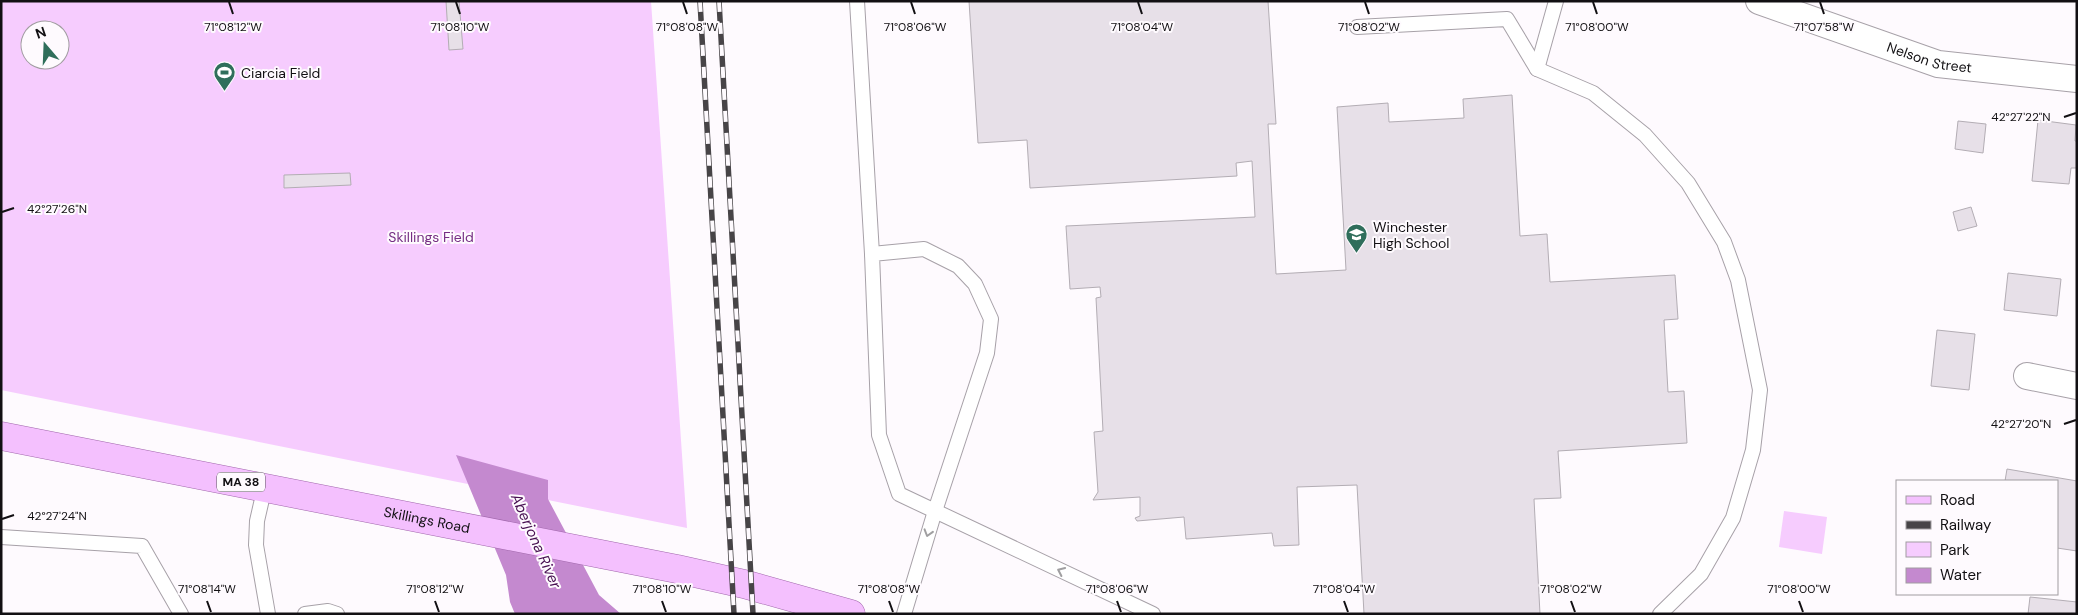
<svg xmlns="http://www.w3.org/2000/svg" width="2078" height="615" viewBox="0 0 2078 615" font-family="'DM Sans',sans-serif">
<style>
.green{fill:#f6ccfe;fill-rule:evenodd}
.water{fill:#c489cf}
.building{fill:#e7e0e8;stroke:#b3adb4}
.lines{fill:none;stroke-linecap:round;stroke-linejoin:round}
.lane-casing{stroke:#a7a1a8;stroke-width:16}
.street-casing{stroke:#a7a1a8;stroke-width:28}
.primary-casing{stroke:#a067ab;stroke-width:29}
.lane{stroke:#fff;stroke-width:14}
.street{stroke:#fff;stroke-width:26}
.primary{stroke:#f4c0fe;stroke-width:28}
.rail-casing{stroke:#474447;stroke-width:5.5}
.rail{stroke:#fefafe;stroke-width:4;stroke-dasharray:11;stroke-linecap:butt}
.oneway{stroke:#a09fa1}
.ticks{fill:none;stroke:#121013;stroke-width:2}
.labels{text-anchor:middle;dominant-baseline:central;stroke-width:4;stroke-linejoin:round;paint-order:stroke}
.shield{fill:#fefafe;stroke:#59565a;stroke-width:1}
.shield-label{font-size:12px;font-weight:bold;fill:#121013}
.street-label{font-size:14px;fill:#121013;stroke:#fefafe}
.poi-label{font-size:14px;fill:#121013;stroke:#fefafe;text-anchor:start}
.park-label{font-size:14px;fill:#762f84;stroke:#fefafe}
.water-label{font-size:15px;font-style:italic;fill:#481152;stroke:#fefafe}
.ticks-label{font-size:12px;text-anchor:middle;fill:#121013;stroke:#fefafe;stroke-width:4;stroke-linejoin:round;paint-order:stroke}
</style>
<rect width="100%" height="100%" fill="#fefafe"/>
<g class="green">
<path d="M1,1h650l36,527 -686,-138zM30,30h30v30h-30z"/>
<path d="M1784,511l43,6 -5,37 -43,-7z"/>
</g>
<path class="water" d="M456,455l92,25v19l51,96 22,19h-106l-5,-12 -4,-27z"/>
<g class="building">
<path d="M446,1h13l4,48 -14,1z"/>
<path d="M969,1h299l8,123h-8l8,150 70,-4 -9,-163 51,-4 1,19 75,-4 -1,-19 49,-4 8,141 27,-2 3,48 125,-7 3,44 -14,1 4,72 16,-1 3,52 -129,8 3,47 -27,1 6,115h-176l-7,-129 -60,2 2,58 -25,1 -2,-13 -86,6 -2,-22 -47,4 -2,-3 5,-2v-19l-47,3 5,-8 -4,-60 9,-1 -7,-133 5,-1 -1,-10 -30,2 -4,-63 189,-9 -3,-56 -16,2 1,13 -207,12 -3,-48 -49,3z"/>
<path d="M2038,120l38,5 -1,16h2v27h-6l-2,16 -37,-3z"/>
<path d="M1958,121l28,3 -3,29 -28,-4z"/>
<path d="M350,173l1,12 -67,3v-13z"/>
<path d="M1971,207l6,19 -19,5 -5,-19z"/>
<path d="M2008,273l53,6 -4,37 -53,-6z"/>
<path d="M1937,330l38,4 -6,56 -38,-4z"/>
<path d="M2007,469l70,12v70l-20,-3v-67h-52z"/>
<path d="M2030,597l47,5v12h-49z"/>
</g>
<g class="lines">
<defs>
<g id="lane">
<path d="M857,1l15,253"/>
<path d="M1357,27l150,-8 30,50 56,24 52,42 43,48 36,59 14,38 22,110 -7,60 -20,68 -32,56 -41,40"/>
<path d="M1537,69l19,-68"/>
<path d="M924,249l34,17 17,18 16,35 -4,34 -52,158 -36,-17 -20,-59 -7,-181z"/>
<path d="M265,486l-8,35 -1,24 12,69"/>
<path d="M1,537l141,9 39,68"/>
<path d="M305,614l23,-3 9,3"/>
<path d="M904,614l31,-103 218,103"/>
</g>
<g id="street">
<path id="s1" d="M1759,1l179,63 139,15"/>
<path d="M2027,376l50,10"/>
</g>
<g id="primary">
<path id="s2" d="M1,436l676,133 67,15 107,30"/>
</g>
</defs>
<use href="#lane" class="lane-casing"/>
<use href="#street" class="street-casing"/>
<use href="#primary" class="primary-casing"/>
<use href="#lane" class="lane"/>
<use href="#street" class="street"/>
<use href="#primary" class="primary"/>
<defs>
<g id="rail">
<path d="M700,1l34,613"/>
<path d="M719,1l34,613"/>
</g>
</defs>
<use href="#rail" class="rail-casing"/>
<use href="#rail" class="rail"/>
</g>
<defs><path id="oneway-chevron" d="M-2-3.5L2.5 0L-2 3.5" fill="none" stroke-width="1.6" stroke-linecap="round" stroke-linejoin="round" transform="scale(1.25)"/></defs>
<g class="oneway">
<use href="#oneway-chevron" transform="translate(928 533) rotate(107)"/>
<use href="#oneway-chevron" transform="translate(1061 571) rotate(-155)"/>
</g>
<path class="ticks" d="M229,2l4,12M456,2l4,12M683,2l4,12M911,2l4,12M1138,2l4,12M1365,2l4,12M1593,2l4,12M1820,2l4,12M2064,117l12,-4M2,212l12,-4M2064,424l12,-4M2,519l12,-4M207,601l4,11M435,601l4,11M662,601l4,11M889,601l4,11M1117,601l4,11M1344,601l4,11M1571,601l4,11M1799,601l4,11"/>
<defs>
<symbol id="stadium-pin" viewBox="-11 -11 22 30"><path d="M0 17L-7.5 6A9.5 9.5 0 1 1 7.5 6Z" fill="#2f6e5b" stroke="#fefafe"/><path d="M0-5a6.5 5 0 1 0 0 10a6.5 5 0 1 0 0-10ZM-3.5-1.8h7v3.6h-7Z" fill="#fff"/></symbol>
<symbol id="school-pin" viewBox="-11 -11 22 30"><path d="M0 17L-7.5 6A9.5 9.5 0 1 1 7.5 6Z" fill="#2f6e5b" stroke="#fefafe"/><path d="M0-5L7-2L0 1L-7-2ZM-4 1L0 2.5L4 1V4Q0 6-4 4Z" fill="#fff"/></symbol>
</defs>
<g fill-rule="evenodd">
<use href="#stadium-pin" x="212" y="60" width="25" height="34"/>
<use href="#school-pin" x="1344" y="222" width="25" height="34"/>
</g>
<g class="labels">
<rect class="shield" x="217" y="472.5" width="48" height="19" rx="4"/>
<g class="shield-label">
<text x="241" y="482">MA 38</text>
</g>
<g class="street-label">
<text stroke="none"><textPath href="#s1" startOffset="180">Nelson Street</textPath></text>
<text stroke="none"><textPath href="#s2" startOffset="434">Skillings Road</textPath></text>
</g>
<g class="poi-label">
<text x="241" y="73">Ciarcia Field</text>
<text x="1373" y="227">Winchester<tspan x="1373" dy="16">High School</tspan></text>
</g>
<g class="park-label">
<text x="431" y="237">Skillings Field</text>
</g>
<g class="water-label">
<text transform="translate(536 541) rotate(66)">Aberjona River</text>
</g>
</g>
<g class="ticks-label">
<text x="233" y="31">71°08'12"W</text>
<text x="460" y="31">71°08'10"W</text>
<text x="915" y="31">71°08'06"W</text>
<text x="1824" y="31">71°07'58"W</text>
<text x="687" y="31">71°08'08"W</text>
<text x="1142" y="31">71°08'04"W</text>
<text x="1369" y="31">71°08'02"W</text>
<text x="1597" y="31">71°08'00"W</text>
<text x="2021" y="121">42°27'22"N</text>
<text x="57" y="213">42°27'26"N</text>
<text x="2021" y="428">42°27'20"N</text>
<text x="57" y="520">42°27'24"N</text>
<text x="207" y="593">71°08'14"W</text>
<text x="435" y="593">71°08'12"W</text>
<text x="662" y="593">71°08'10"W</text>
<text x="889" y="593">71°08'08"W</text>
<text x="1117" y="593">71°08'06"W</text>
<text x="1344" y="593">71°08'04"W</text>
<text x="1571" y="593">71°08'02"W</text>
<text x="1799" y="593">71°08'00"W</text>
</g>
<rect width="2078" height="615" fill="none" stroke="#121013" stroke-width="5"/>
<rect x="1896" y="480" width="162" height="115" fill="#fefafe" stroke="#a09ca0"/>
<rect x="1906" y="496" width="25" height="8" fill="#f4c0fe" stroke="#a09ca0"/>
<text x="1940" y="505" font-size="15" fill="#121013">Road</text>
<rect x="1906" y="521" width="25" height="8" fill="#474447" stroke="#a09ca0"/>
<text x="1940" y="530" font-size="15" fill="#121013">Railway</text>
<rect x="1906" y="542" width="25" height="15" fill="#f6ccfe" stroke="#a09ca0"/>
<text x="1940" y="555" font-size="15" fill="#121013">Park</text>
<rect x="1906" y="568" width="25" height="15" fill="#c489cf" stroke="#a09ca0"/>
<text x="1940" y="580" font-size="15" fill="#121013">Water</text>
<g transform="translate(45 45) rotate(341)"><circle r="24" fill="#fefafe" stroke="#a09ca0"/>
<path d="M0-4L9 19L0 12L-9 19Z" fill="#2f6e5b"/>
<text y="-8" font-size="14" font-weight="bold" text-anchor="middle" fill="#121013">N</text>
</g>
</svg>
